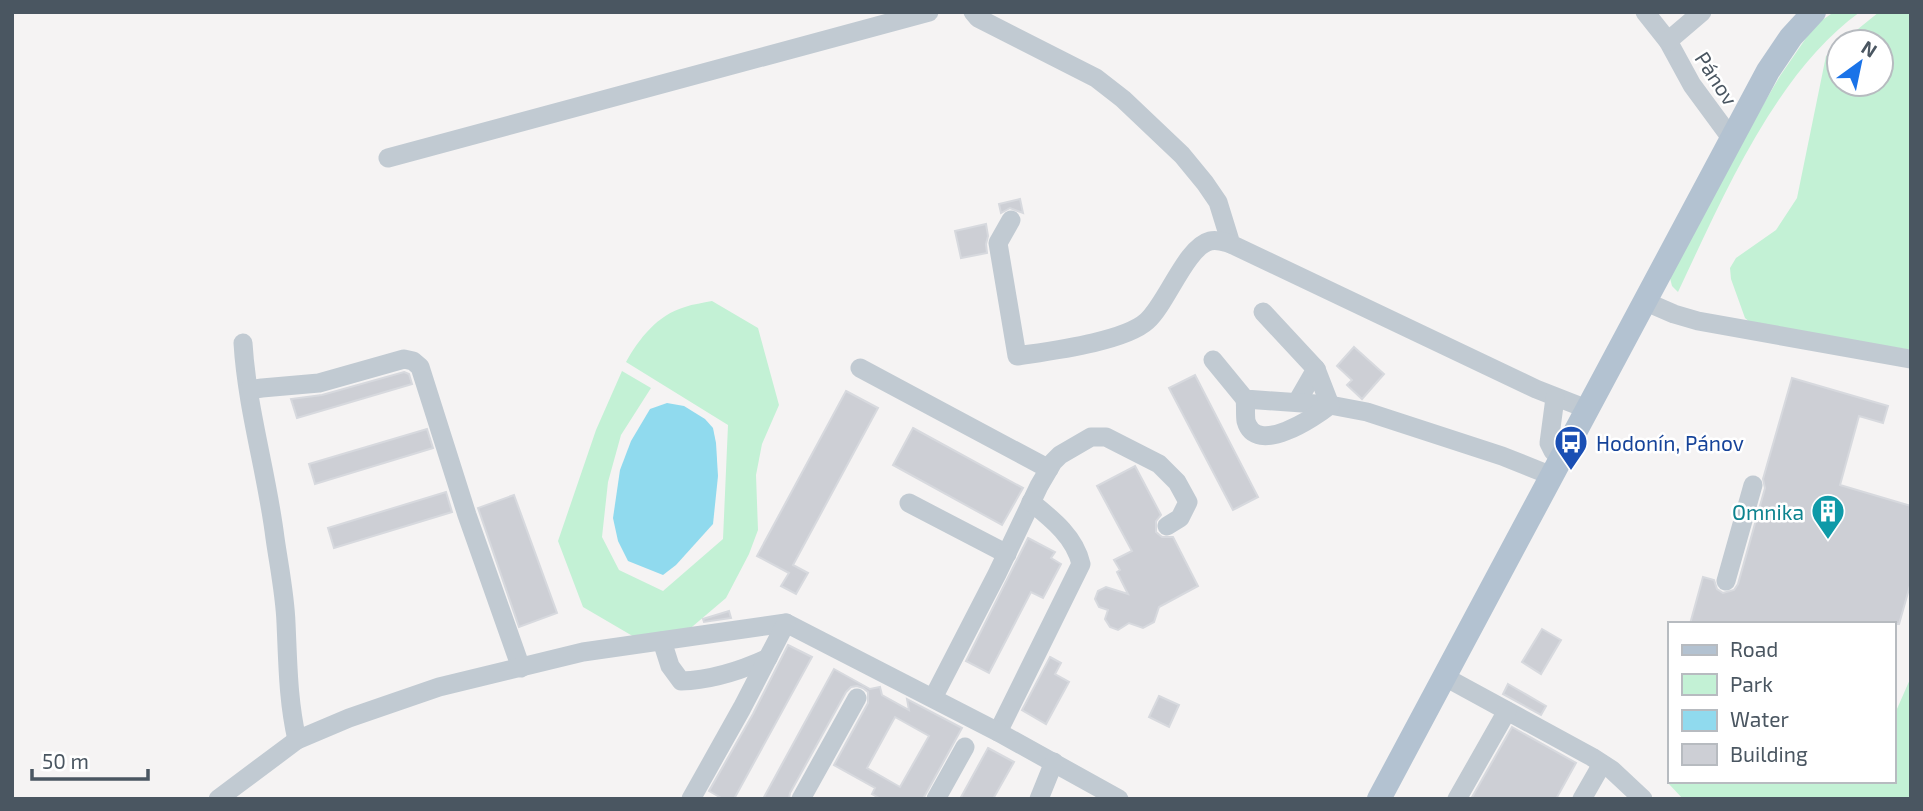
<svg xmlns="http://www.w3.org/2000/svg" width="1923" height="811" viewBox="0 0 1923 811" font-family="'Exo 2',sans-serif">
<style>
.green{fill:#c3f1d5}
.water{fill:#90daee}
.building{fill:#cdcfd5;stroke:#d7d9de;stroke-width:2;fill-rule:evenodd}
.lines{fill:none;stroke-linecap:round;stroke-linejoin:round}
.minor{stroke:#c1cad2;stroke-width:19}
.major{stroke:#b3c2d1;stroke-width:24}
.labels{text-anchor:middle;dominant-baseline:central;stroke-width:5;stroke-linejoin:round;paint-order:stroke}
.street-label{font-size:21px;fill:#4a5661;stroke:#fff}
.transit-label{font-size:21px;fill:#164399;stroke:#fff;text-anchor:start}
.culture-label{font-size:21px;fill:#0d838f;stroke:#fff;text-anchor:end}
</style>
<rect width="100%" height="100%" fill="#f5f3f3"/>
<g class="green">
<path d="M1834,12h26c-85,61 -138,187 -182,280l-6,-6 -2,-8 70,-134 40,-68 35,-51z"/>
<path d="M1879,12h32v338l-159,-26 -7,-6 -14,-39 -1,-11 6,-10 40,-28 21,-32 29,-142 13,-11v39h42v-42h-39z"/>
<path d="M712,301l46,27 21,77 -17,39 -6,31 2,55 -9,24 -23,44 -40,34 -50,6 -53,-31 -25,-66 38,-111 26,-59 29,17 -30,47 -13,47 -6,55 17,33 44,21 60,-52 5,-114 -102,-63c13,-23 31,-47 59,-55 8,-3 18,-4 27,-6z"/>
<path d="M1911,677v122h-228l-15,-16 1,-4v2h224v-63z"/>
</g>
<path class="water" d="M667,403l17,3 21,13 8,9 3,15 2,33 -5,48 -37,41 -13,10 -35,-14 -10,-20 -5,-23 7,-48 11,-29 19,-32z"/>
<g class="building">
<path d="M1020,199l3,14 -13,-5 -9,5 -2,-9z"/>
<path d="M986,224l2,12 -2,8 1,9 -26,5 -6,-27z"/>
<path d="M1354,347l30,27 -22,25 -15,-14 5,-5 -15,-14z"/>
<path d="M404,372l5,2 3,10 -115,34 -6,-19 31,-4z"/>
<path d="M1195,375l63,122 -25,13 -64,-122z"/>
<path d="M1792,378l96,28 -5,17 -24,-7 -19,69 71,21v76l-12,42h-209l13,-47 11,3 3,9 6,4 11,-3 4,-6 27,-96 -2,-9z"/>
<path d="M846,391l32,17 -85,157 15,8 -12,21 -15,-8 8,-13 -32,-17z"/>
<path d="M913,428l110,60 -21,37 -109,-60z"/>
<path d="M427,429l6,19 -118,36 -6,-20z"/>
<path d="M1135,466l26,49 -5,6v11l6,5h11l25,49 -39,21 -5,15 -11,6 -14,-5 -11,7 -8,-3 -5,-8 3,-9 -9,-3 -4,-8 3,-8 8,-4 22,7 -11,-22 3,-2 -6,-10 18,-9 -35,-65z"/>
<path d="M446,492l6,20 -118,36 -6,-20z"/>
<path d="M514,495l43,118 -38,14 -41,-119z"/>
<path d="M1028,538l27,14 -4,6 10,6 -18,34 -12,-6 -42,81 -23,-12z"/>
<path d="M729,611l2,7 -27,4 -1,-3z"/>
<path d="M1542,629l19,11 -20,34 -19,-12z"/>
<path d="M788,645l24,12 -78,142h-11l-14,-8 44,-77z"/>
<path d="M1050,657l11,6 -6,11 14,8 -23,42 -24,-14z"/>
<path d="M834,669l36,20 10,-2 2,8 27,15 -2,-11 55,29 -39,71h-42l-9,-5 3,-6 -41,-23 34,-62v-11l-5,-4 -6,-2 -6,1 -5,5 -56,101 -1,6h-26zM895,717l34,19 -29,51 -33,-19z"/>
<path d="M1508,684l38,22 -5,9 -38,-21z"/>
<path d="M1159,696l20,9 -10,22 -20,-10z"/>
<path d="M1512,727l64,36 -20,36h-85z"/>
<path d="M988,748l26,14 -21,37h-33z"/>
</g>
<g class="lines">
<g class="minor">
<path d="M973,12l5,6 118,60 27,21 59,56 23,28 13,19 13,42 305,145 51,20"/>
<path d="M1645,12l23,29 24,44 39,53"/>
<path d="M1668,41l34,-29"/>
<path d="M388,158l541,-146"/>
<path d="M1011,220l-13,23 19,113c32,-5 107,-14 130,-35 20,-18 39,-74 63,-80 8,-2 14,1 21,3"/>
<path d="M1644,301l30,13 24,7 212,38"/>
<path d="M1263,312l53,57 -19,33"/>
<path d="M243,343c4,66 24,130 32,195 4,28 10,57 11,85 2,42 2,77 11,117"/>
<path d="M1213,360l32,39 85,6 37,7 135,44 50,20"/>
<path d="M860,368l189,101"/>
<path d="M249,390l13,-2 57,-5 85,-24 9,2 7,6 47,148 54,153"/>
<path d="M1555,398l-6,45 4,8 8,7"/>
<path d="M1245,399c1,7 0,15 1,22 10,36 69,-4 84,-16l-14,-36"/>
<path d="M909,503l98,51"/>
<path d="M1726,581l27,-96"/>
<path d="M662,641l8,25 11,15c29,-1 61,-11 87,-23"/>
<path d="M1445,677l147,80 20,13 31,29"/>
<path d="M933,698l64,-124 42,-88 14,-24 7,-7 31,-18h15l53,27 18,18 11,20 -8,16 -13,8"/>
<path d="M998,732l83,-168c-6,-27 -29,-45 -50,-62"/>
<path d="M218,799l79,-59 52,-22 90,-31 144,-35 203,-29 212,109 121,67"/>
<path d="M691,799l51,-91 44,-85"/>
<path d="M801,799l56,-101"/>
<path d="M936,799l29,-52"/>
<path d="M1039,799l15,-37"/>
<path d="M1457,799l50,-88"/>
<path d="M1582,799l20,-35"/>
</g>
<path class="major" d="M1379,799l389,-728 23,-34 23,-25"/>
</g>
<defs>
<symbol id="bus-pin" viewBox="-11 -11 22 30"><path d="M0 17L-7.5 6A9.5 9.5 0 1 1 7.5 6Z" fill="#1a4fb4" stroke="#fff"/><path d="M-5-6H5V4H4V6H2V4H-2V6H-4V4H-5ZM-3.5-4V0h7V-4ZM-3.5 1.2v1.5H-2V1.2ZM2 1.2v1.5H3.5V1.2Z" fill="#fff"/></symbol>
<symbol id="building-pin" viewBox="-11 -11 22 30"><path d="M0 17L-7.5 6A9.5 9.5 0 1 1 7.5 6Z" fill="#0f9aa8" stroke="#fff"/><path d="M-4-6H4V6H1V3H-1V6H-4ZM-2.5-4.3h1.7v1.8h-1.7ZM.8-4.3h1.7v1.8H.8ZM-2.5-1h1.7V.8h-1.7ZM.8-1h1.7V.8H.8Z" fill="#fff"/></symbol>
</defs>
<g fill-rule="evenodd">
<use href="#bus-pin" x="1552" y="423" width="38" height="52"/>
<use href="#building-pin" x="1809" y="492" width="38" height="52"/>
</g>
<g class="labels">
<g class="street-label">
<text transform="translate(1717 78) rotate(57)">Pánov</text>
</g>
<g class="transit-label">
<text x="1596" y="442">Hodonín, Pánov</text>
</g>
<g class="culture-label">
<text x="1804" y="511">Omnika</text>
</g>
</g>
<rect width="1923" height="811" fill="none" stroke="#4a5661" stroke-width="28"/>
<rect x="1668" y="622" width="228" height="161" fill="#ffffff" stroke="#b7bbc0" stroke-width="2"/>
<rect x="1682" y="645" width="35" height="10" fill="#b3c2d1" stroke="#b7bbc0" stroke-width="2"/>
<text x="1730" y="657" font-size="21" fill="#4a5661">Road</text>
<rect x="1682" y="674" width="35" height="21" fill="#c3f1d5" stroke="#b7bbc0" stroke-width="2"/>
<text x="1730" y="692" font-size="21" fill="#4a5661">Park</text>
<rect x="1682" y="710" width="35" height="21" fill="#90daee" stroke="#b7bbc0" stroke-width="2"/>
<text x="1730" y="727" font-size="21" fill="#4a5661">Water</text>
<rect x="1682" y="744" width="35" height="21" fill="#cdcfd5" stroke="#b7bbc0" stroke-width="2"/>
<text x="1730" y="762" font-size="21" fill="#4a5661">Building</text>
<g transform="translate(1860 63) rotate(33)"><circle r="33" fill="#ffffff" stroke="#b7bbc0" stroke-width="2"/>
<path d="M0-5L12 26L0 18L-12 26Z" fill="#1a73e8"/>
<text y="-10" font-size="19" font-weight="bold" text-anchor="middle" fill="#4a5661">N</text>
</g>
<path d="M32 769v10h116v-10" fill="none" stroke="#4a5661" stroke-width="3.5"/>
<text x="42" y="769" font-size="21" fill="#4a5661" stroke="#ffffff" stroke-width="5" paint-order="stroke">50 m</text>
</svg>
